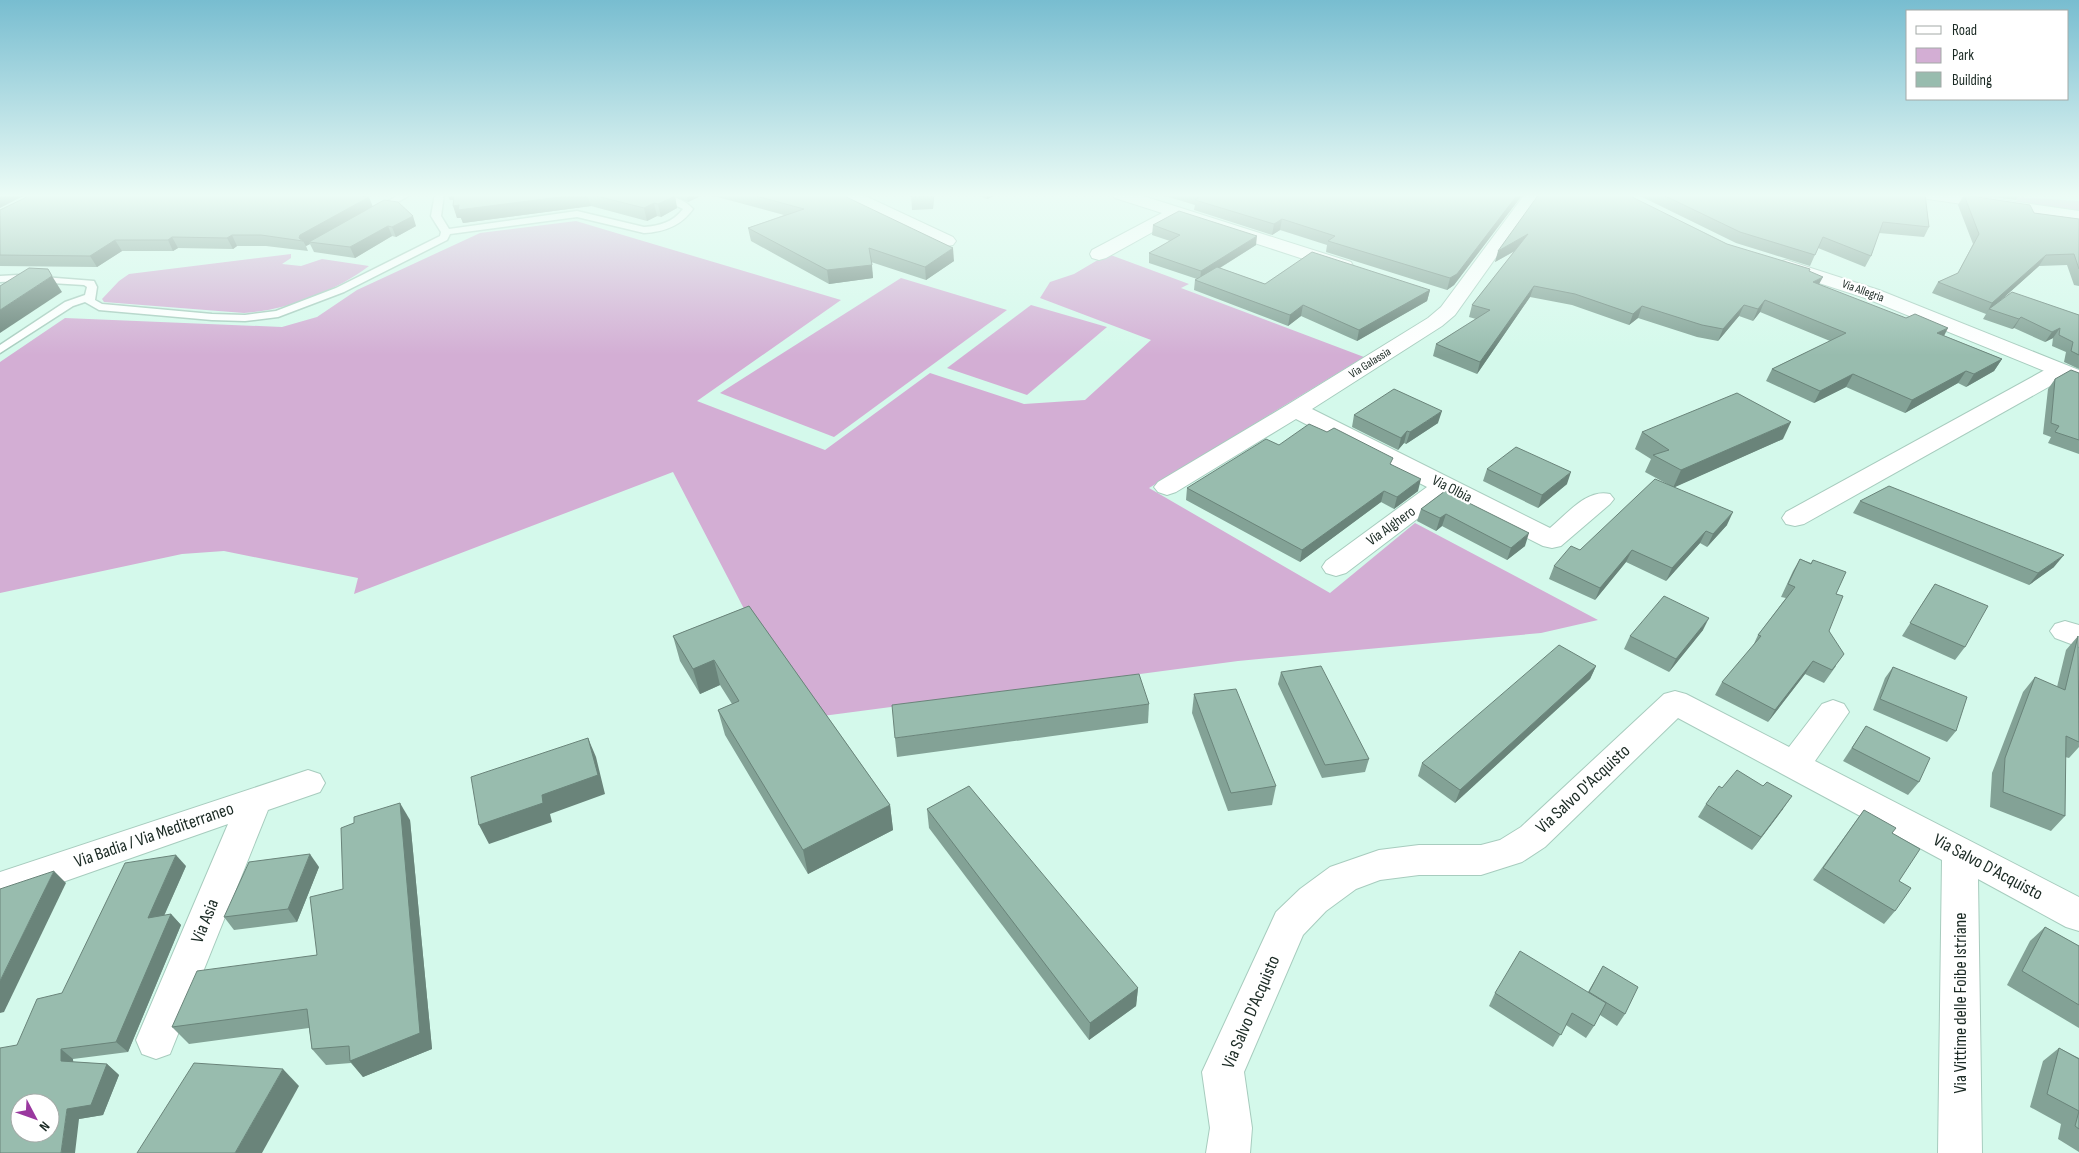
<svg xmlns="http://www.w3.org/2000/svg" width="2079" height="1153" viewBox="0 0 2079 1153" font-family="'Sofia Sans Condensed',sans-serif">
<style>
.green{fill:#d3aed4}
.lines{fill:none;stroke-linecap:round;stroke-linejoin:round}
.service-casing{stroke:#a7ccbe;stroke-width:3}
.minor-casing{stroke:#a7ccbe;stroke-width:2}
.tertiary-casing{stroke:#a7ccbe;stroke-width:2}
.secondary-casing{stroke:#a7ccbe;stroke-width:2}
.service{fill:#fff;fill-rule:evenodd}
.minor{fill:#fff;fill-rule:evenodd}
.tertiary{fill:#fff;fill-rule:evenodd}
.secondary{fill:#fff;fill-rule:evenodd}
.wall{fill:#83a296}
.shaded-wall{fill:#6a847a}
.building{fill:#98bcae;stroke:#6a847a;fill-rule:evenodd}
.labels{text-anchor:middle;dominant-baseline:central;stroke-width:4.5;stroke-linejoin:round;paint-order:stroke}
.far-street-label{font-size:12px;fill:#1b2a24;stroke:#fff}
.street-label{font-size:15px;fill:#1b2a24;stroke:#fff}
.near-street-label{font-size:18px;fill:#1b2a24;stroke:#fff}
</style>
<rect width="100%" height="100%" fill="#d4f9eb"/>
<g class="green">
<path d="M2015,197l64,4v11l-61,-9z"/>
<path d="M576,221l265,79 -144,101 128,49 105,-77 94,31 61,-4 66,-60 -111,-42 10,-16 24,-8 34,-20 81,30 -8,4 183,69 -215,131 181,105 85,-70 183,97 -57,13 -303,28 -423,56 -60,-87 -82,-158 -319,122 4,-16 -134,-27 -42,3 -182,39v-231l65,-44 217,9 35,-10 40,-27 123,-57z"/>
<path d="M291,254v4l-9,6 19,2 21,-7 47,7c-35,26 -81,44 -125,47l-140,-11 -2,-3 17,-18 10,-7z"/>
<path d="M901,278l106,32 -173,127 -114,-44z"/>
<path d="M1031,305l76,22 -80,68 -80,-27z"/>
</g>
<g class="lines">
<defs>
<g id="service">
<path d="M401,194h11l-34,19h-6l-2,-2z"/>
<path d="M435,194h9l-3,22 8,13 128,-18 67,16c16,-1 29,-5 39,-18l-12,-6 -31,-7 -1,-2c17,0 41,0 54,15 -12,17 -29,23 -49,24l-67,-16 -127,17 -3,6 -103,52 -66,25 -33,4 -33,-1 -113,-10 -14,-8 -12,4 -73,47v-8l65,-43 20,-7 2,-8 -3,-2 -66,-4 -18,1v-6l18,-1 76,6 3,6 -2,13 7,4 110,10 33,1 31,-4 60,-23 104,-52 1,-4 -10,-16z"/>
</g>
<g id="minor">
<path d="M840,194h21l92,43 3,4 -3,4 -6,1 -6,-1 -99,-47z"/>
<path d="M1113,194h24l214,68 2,4 -2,4 -7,2 -7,-2 -159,-52 -72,40 -7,2 -7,-2 -2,-4 2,-4 70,-37 -47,-15z"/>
<path d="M1525,194h16l-86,121 -13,11 -130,83 238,119c16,-13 37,-40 60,-34l4,5 -4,5 -49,42 -9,2 -9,-2 -97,-49 -100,76 -10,3 -10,-3 -4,-6 4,-6 101,-74 -131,-68 -120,73 -9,3 -9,-3 -4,-5 4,-5 129,-77 141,-87 13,-11z"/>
<path d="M2060,364l8,2 3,5 -3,5 -264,148 -9,2 -9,-2 -4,-6 4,-6 266,-146z"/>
<path d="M2065,621l14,4v22l-24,-9 -5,-7 5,-7z"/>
<path d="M1675,691l11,3 103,53 33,-43 11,-4 11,4 5,8 -34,49 264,136v34l-13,-4 -88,-48 4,274h-44l4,-293 -264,-142 -133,129 -23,15 -41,13h-62l-39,5 -24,9 -30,22 -23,24 -59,137 8,56 -2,25h-44l4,-25 -8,-56 74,-160 24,-23 30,-22 49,-17 40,-5h62l19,-5 21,-13 143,-133z"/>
<path d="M308,770l12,4 5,9 -5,9 -52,18 -98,244 -14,5 -14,-5 -6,-14 92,-216 -228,80v-32z"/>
</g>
<path id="tertiary" d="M1920,194h41l118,17v10l-151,-22 -6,-1z"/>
<path id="secondary" d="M1786,260l93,30 200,80v15l-214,-87 -86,-28 -2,-4 2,-4z"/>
</defs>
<use href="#service" class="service-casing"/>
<use href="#minor" class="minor-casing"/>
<use href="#tertiary" class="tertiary-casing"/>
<use href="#secondary" class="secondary-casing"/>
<use href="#service" class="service"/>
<use href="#minor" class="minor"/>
<use href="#tertiary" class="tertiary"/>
<use href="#secondary" class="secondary"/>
</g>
<g class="wall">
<path d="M447,194h258l-17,8 -13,-5 2,11 -16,9 -4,-1 -10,5 -56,-15 -128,17 -2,-5h-4l-4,-18h-3z"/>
<path d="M706,194h134l114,67 -28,19 -55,-18 2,16 -44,6 -78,-43 -3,-13 36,-13z"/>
<path d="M911,194h23l-1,15 -21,1z"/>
<path d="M974,194h24l-11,5z"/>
<path d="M1159,194h364l-69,91 -7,5 -121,-38 1,-7 -47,-15 -8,5 -78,-25 1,-5z"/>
<path d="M1539,194l188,50 82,27 10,14 183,74 -8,12 -28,16 -8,-4 -53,30 -59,-26 -32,16 -48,-22 6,-12 58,-28 -70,-29 -7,9 -14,-5 -21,25 -21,-4 -59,-19 -9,7 -57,-20 -42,-8 -53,77 -44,-18 3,-12 40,-25 -7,-2 3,-12 43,-54 -20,11z"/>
<path d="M1636,194h289l4,33 -5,10 -45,-4 -8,23 -6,11 -47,-19 -8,18 -74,-23z"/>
<path d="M1966,194h54l-4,6z"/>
<path d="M1964,195l70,18 45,6v67l-5,-1 -7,-20 -28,1 -38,34 78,15v54l-15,-7 2,-10 -14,-6 1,-8 -8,4 -31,-14 -2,1 -29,-10 3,-5 -54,-21 6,-11 20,-9 15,-29 -15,-39z"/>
<path d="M373,206l43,20 -20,11 -4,-1 -37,22 -41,-6 -4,-8 -4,2 2,5 -42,-5h-29l-4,3 -55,-1 -5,3h-51l-25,16 -97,-1v-56z"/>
<path d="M1153,225l103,20 -36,23 45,16 165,6 -3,11 -70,40 -56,-25 -13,10 -94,-36 1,-10 2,-1 -48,-16v-10l21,-12 -18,-6z"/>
<path d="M2079,373v81l-31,-11 3,-6 -8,-3 5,-45 7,-10z"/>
<path d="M1354,415l84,8 -32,21 -2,-1 -6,7 -46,-23z"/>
<path d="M1642,432l141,7 -109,48 53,38 -20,22 -7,-4 -34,38 -40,-19 -31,38 -46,-21 5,-13 26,-16 89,-65 -24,-13 6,-13 -16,-10z"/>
<path d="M1279,445l112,19 27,27 -24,18 -13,-7 -81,60 -114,-62 1,-12z"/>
<path d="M1487,469l80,15 -29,24 -55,-27z"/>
<path d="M1445,491l80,55 -18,14 -65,-34 -6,5 -19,-10 4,-12z"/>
<path d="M1860,501l194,66 -25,18 -176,-72z"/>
<path d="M1800,559l11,4 2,-3 23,34 -7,37 7,35 -12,17 -19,-9 -37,48 -53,-27 7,-13 30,-34 6,-13 28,-37 -5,-1 12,-26z"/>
<path d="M1935,584l30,63 -10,13 -53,-24z"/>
<path d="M749,606l141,199 3,25 -85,44 -83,-139 -7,-25 14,-6 -12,-19 -20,9 -20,-33 -7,-25z"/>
<path d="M1703,630l-34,42 -45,-23 6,-13z"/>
<path d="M2078,636l1,111 -10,11 -4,-1v59l-14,15 -61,-24 2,-34 31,-81 12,-15 22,10 9,-37z"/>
<path d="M1596,666l-6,13 -135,124 -37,-27 4,-13z"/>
<path d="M1893,667l63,64 -9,11 -74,-32 12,-32z"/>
<path d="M1281,672l88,87 -4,13 -43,6 -44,-94z"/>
<path d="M1194,694l82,92 -4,19 -44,6 -36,-98z"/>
<path d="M1149,704l-1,19 -251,34 -2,-19z"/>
<path d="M1866,726l53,56 -11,13 -65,-34z"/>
<path d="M1722,788l61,21 -31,41 -54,-33 8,-13z"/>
<path d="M927,809l211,179 -2,18 -47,34 -160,-212z"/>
<path d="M1864,810l28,23 7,48 -4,30 -11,13 -71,-44z"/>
<path d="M410,820l22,229 -69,28 -12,-14 -25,2 -14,-16 -3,-21 -120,16 -17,-17 145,-72 26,-66z"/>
<path d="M186,866l-22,50 7,-2 10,11 -53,127 -55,7v3l34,2 12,11 -16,40 -24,4 -62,-74 45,-52z"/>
<path d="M319,867l-22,55 -63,8 -10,-13z"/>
<path d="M2045,927l34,19v82l-72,-43 23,-44z"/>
<path d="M1603,966l22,48 -8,12 -17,-11 -6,11 -8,12 -20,-13 -13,22 -64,-41 6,-13 93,-1z"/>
<path d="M2059,1048l20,10v-1v95l-21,-13 3,-15 -31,-17 13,-46z"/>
</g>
<g class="shaded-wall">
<path d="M0,194h27l-27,14z"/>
<path d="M447,194h49l-46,6z"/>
<path d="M583,194h4l4,12 -128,17 -2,-5h-4l-4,-12z"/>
<path d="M687,194h18l-17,8z"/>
<path d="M933,194h1l-1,15z"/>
<path d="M987,194h11l-11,5z"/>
<path d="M1518,194h5l-69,91 -7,5 3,-12z"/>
<path d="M675,196l2,12 -16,9 -3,-13z"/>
<path d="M369,197l4,10 -64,35 1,2 -4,2 -3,-5 -4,-3 1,-3z"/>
<path d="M654,203l3,13 -10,5 -3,-13z"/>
<path d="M413,216l3,10 -20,11 -4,-10z"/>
<path d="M1282,219l-2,11 -8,5 2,-11z"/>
<path d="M388,226l4,10 -37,22 -5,-11z"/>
<path d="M1528,234l-3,11 -30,17 3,-11z"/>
<path d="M232,235l5,11 -4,3 -6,-11z"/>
<path d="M1257,236l-1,9 -56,35 1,-9z"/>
<path d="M172,237l6,11 -5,3 -5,-11z"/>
<path d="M115,240l7,11 -25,16 -7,-11z"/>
<path d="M953,248l1,13 -28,19 -1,-13z"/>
<path d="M2046,255l-7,11 -48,43h-2l-3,5 6,-11z"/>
<path d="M872,265l1,13 -44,6 -2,-14z"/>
<path d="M52,276l10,16 -62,41v-23z"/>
<path d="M1823,277l-6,11 -4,-6z"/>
<path d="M1534,286l-4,11 -53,77 3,-12z"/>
<path d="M1430,290l-3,11 -70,40 2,-11z"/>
<path d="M1765,300l-5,12 -7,9 5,-12z"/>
<path d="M1303,305l-2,11 -13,10 2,-11z"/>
<path d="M1744,305l-5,11 -21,25 5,-12z"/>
<path d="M1642,306l-4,12 -9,7 4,-11z"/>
<path d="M2021,317l-7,11 -2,1 7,-10z"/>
<path d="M1948,328l-6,12 -5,-7z"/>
<path d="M2060,328l-7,10 -8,4 7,-10z"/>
<path d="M2002,359l-8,12 -28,16 8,-13z"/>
<path d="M1966,371l-8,12 -53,30 7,-13z"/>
<path d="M1853,374l-7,13 -32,16 6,-12z"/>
<path d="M1442,411l-4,12 -32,21 4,-12z"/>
<path d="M1791,422l-8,17 -110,49 8,-18z"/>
<path d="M1407,431l-3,12 -6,7 3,-12z"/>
<path d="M1571,472l-4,12 -29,24 4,-13z"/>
<path d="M1421,479l-3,12 -24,18 3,-12z"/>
<path d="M1384,491l-3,11 -81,60 2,-12z"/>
<path d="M1733,512l-6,13 -20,22 6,-13z"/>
<path d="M1446,514l-4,12 -6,5 4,-13z"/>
<path d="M1706,531l-6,12 -34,38 6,-13z"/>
<path d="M1529,533l-4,13 -18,14 4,-12z"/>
<path d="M1632,550l-6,12 -31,38 5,-12z"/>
<path d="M2064,555l-10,12 -25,18 9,-12z"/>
<path d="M1709,618l-6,12 -34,42 7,-13z"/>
<path d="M714,660l6,25 -20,9 -7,-25z"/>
<path d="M1813,661l-8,13 -37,48 7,-12z"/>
<path d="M1596,666l-6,13 -135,124 5,-13z"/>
<path d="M588,738l8,19 9,37 -55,20 2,8 -63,22 -10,-19 63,-30z"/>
<path d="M1792,796l-9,13 -31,41 9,-13z"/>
<path d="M400,803l10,17 22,229 -69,28 -13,-16z"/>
<path d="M890,805l3,25 -85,44 -5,-24z"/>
<path d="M310,854l9,13 -22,55 -9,-13z"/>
<path d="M176,855l10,11 -28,63 -10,-11z"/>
<path d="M54,871l12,12 -62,129 -4,1v-32z"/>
<path d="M171,914l10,11 -53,127 -12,-10z"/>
<path d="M1138,988l-2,18 -47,34 1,-17z"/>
<path d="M61,1049l12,10 1,13 -13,-11z"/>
<path d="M107,1064l12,11 -16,40 -24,4 -4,34h-14l6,-44z"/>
<path d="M283,1069l16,17 -37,67h-27z"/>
</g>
<g class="building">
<path d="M33,194h315l21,3 -69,38 -1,3 4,3 -42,-6h-29l-5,3 -55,-1 -4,3h-53l-25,16 -90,-1v-45z"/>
<path d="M470,194h113l-125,16 1,-5 -6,1 1,-10z"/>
<path d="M589,194h81l5,2 -17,8 -4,-1 -10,5z"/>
<path d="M749,194h91l113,54 -28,19 -56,-19 3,17 -45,5 -79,-42 56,-19z"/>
<path d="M911,194h22v2l-21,1z"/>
<path d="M1192,194h326l-61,80 -7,4 -122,-37 7,-5 -53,-17 -8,5 -79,-24 6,-4z"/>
<path d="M1539,194h87l101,50 83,25 -1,2 14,6 -10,5 93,36 9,-4 33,14 -11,5 65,26 -28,15 -8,-3 -54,29 -59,-26 -33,17 -48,-22 74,-36 -81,-33 -7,9 -14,-4 -21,24 -21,-4 -60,-19 -9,8 -58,-20 -41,-8 -54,76 -44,-18 54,-34 -18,-5 56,-71 -30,17z"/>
<path d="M1661,194h264l4,33 -46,-5 -12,34 -48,-19 -8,18 -75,-23z"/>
<path d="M1964,195l66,10 4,8 45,6v50l-5,-15 -28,1 -54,48 -54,-21 20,-9 21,-39z"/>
<path d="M384,200l14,2 15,14 -21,11 -4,-1 -38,21 -41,-5z"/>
<path d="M1179,211l78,25 -56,35 -52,-18 31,-18 -27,-10z"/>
<path d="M1312,252l118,38 -71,40 -56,-25 -13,10 -95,-35 22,-13 48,17z"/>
<path d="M29,268l19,1 4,7 -52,34v-24z"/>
<path d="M2012,292l67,23v40l-8,-4 2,-9 -14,-7 1,-7 -8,4 -31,-15 -2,2 -30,-10z"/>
<path d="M2071,370l8,3v67l-24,-8 4,-6 -8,-3 4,-44z"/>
<path d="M1394,389l48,22 -32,21 -3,-1 -6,7 -47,-23z"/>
<path d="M1737,393l54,29 -110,48 -28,-15 16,-5 -27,-18z"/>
<path d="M1309,424l18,8 7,-4 59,30 -3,6 31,15 -24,18 -13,-6 -82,59 -115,-62 79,-49 13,6z"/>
<path d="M1516,447l55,25 -29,23 -55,-26z"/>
<path d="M1655,479l78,33 -20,22 -7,-3 -34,37 -40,-18 -32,38 -46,-22 17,-20 9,4z"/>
<path d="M1889,486l175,69 -26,18 -178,-72z"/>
<path d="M1445,491l84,42 -18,15 -65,-34 -6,4 -19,-9z"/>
<path d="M1800,559l11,5 2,-4 33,12 -10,22 7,2 -14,35 15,23 -12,16 -19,-9 -38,49 -53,-28 39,-46 -3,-1 37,-48 -7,-3z"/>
<path d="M1935,584l53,22 -23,41 -55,-24z"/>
<path d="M1664,596l45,22 -33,41 -46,-23z"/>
<path d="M749,606l141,199 -87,45 -85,-140 21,-9 -25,-41 -21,9 -20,-33z"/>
<path d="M2078,636l1,106 -13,-6 -1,80 -62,-24 2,-34 30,-81 30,13z"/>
<path d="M1559,645l37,21 -136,124 -38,-27z"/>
<path d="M1321,666l48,93 -44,6 -44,-93z"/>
<path d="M1893,667l74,30 -11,34 -76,-32z"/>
<path d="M1139,674l10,30 -254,34 -3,-33z"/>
<path d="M1236,689l40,97 -45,7 -37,-99z"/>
<path d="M1866,726l64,32 -11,24 -67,-34z"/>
<path d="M588,738l10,37 -56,20 1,8 -64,22 -8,-48z"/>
<path d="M1737,770l26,16 4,-4 25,14 -31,41 -55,-33 13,-18 3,2z"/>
<path d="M969,786l169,202 -48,35 -163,-214z"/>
<path d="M400,803l20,230 -70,28 -1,-15 -37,3 -5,-40 -135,18 25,-56 120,-16 -7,-58 33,-8 -2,-61 13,-5v-6z"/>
<path d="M1864,810l32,18 -4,5 28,16 -21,32 12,7 -16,23 -72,-43z"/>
<path d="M310,854l-22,55 -64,8 25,-55z"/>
<path d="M176,855l-28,63 23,-4 -55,128 -55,7v12l46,3 -16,41 -24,4 -6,44h-61v-105l17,-3 20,-46 25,-6 63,-130zM20,1103h30v30h-30z"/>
<path d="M54,871l-54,110v-92z"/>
<path d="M2045,927l34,19v59l-57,-34z"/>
<path d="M1520,951l86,52 -12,23 -22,-13 -11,22 -66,-42z"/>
<path d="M1603,966l35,21 -13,27 -36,-22z"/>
<path d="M2059,1048l20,11v70l-4,-3 4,-15 -32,-17z"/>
<path d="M194,1063l89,6 -48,84h-98z"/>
</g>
<linearGradient id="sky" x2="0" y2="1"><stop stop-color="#78bdd0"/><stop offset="0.55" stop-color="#ecfcf6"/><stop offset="1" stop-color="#ecfcf6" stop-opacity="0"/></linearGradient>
<rect width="2079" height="355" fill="url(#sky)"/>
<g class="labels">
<g class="far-street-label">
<text transform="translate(1863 291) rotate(20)">Via Allegria</text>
<text transform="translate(1370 363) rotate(-32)">Via Galassia</text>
</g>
<g class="street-label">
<text transform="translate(1452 489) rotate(27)">Via Olbia</text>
<text transform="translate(1391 526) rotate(-36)">Via Alghero</text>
</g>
<g class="near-street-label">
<text transform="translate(1583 789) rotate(-43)">Via Salvo D'Acquisto</text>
<text transform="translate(154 835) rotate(-19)">Via Badia / Via Mediterraneo</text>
<text transform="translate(1988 867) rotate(28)">Via Salvo D'Acquisto</text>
<text transform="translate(205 921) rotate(-68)">Via Asia</text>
<text transform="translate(1960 1003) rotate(-90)">Via Vittime delle Foibe Istriane</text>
<text transform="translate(1251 1012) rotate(-67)">Via Salvo D'Acquisto</text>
</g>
</g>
<rect x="1906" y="10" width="162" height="90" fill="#ffffff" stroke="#a4aaa7"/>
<rect x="1916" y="26" width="25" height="8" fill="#ffffff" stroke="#a4aaa7"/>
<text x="1952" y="35" font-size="15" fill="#1b2a24">Road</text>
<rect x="1916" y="48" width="25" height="15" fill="#d3aed4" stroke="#a4aaa7"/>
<text x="1952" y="60" font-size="15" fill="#1b2a24">Park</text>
<rect x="1916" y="72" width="25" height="15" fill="#98bcae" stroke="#a4aaa7"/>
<text x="1952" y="85" font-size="15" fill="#1b2a24">Building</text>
<g transform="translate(35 1118) rotate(131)"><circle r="24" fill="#ffffff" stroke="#a4aaa7"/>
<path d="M0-4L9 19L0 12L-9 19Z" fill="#9a389f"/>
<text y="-8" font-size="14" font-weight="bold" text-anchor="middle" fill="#1b2a24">N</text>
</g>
</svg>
